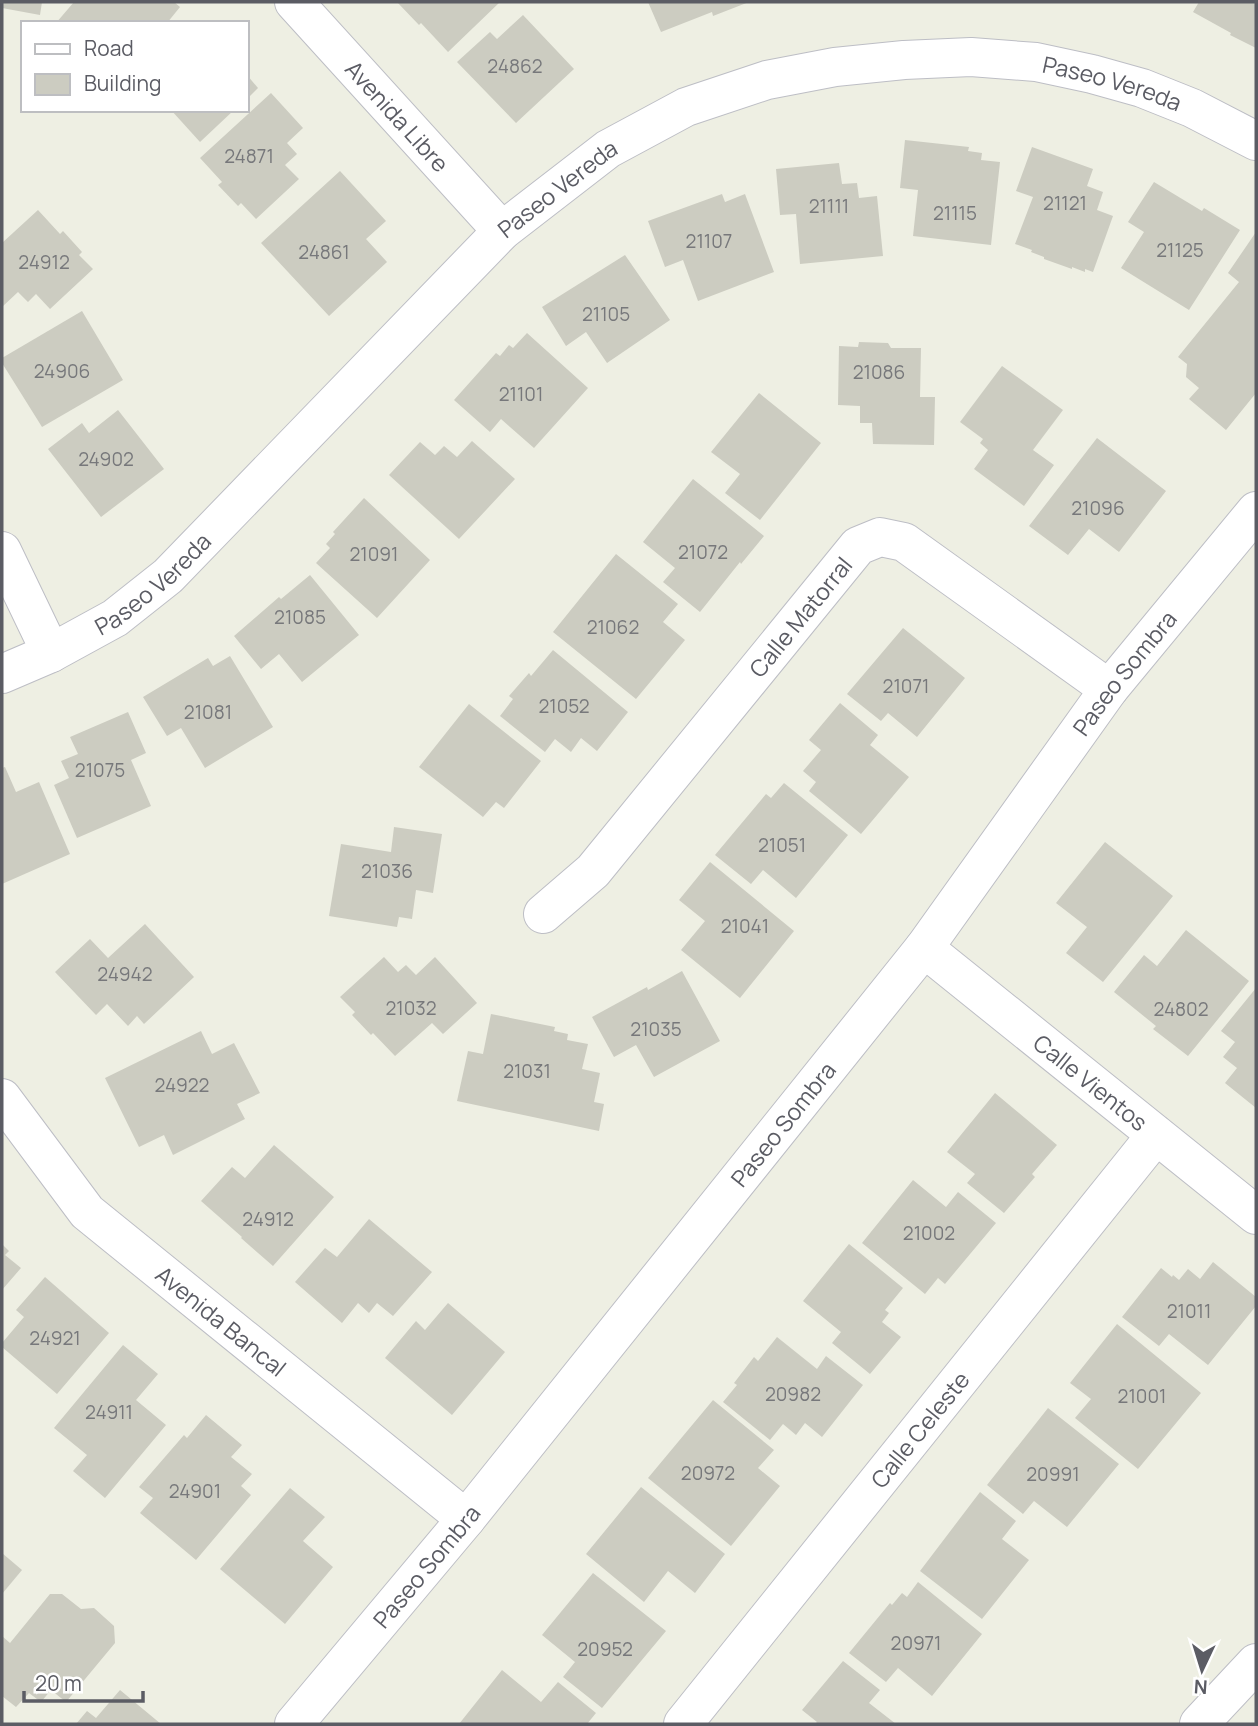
<svg xmlns="http://www.w3.org/2000/svg" width="1258" height="1726" viewBox="0 0 1258 1726" font-family="Manrope,sans-serif">
<style>
.building{fill:#ccccc1}
.lines{fill:none;stroke-linecap:round;stroke-linejoin:round}
.minor-casing{stroke:#bdbec5;stroke-width:40}
.tertiary-casing{stroke:#bdbec5;stroke-width:40}
.minor{stroke:#fff;stroke-width:38}
.tertiary{stroke:#fff;stroke-width:38}
.labels{text-anchor:middle;dominant-baseline:central;stroke-width:6;stroke-linejoin:round;paint-order:stroke}
.number-label{font-size:19px;fill:#77787b}
.street-label{font-size:23px;fill:#5b5c64;stroke:#fff}
</style>
<rect width="100%" height="100%" fill="#eeefe3"/>
<g class="building">
<path d="M2,2h40l-2,13 -38,-7z"/>
<path d="M74,2h47l2,1 1,-1h50l6,5 -13,16h-111z"/>
<path d="M397,2h103l-52,50 -27,-29 -2,2z"/>
<path d="M648,2h101l-36,14 -1,-4 -51,20z"/>
<path d="M1199,2h57v46l-26,-13 1,-2 -38,-21z"/>
<path d="M523,15l51,54 -58,54 -59,-61 33,-30 7,7z"/>
<path d="M247,75l11,13 -11,11z"/>
<path d="M271,93l32,35 -16,15 10,11 -12,11 14,14 -43,40 -15,-16 -3,3 -20,-21 4,-3 -22,-24z"/>
<path d="M171,110h63l-34,32z"/>
<path d="M905,140l64,7 -1,4 14,2 -1,7 19,2 -9,83 -78,-9 5,-46 -18,-2z"/>
<path d="M1032,147l61,22 -6,17 16,6 -6,18 16,6 -20,56 -8,-3v3l-13,-5v2l-28,-10v-2l-13,-5 1,-2 -17,-6 18,-47 -17,-6z"/>
<path d="M839,163l3,21 15,-1 2,15 18,-2 6,60 -83,8 -4,-50 -16,1 -4,-46z"/>
<path d="M340,171l46,50 -20,18 21,23 -58,54 -68,-73z"/>
<path d="M1154,182l48,29 2,-3 36,22 -51,80 -68,-42 23,-36 -16,-10z"/>
<path d="M722,194l3,8 20,-8 29,78 -76,29 -15,-41 -18,7 -17,-46z"/>
<path d="M38,210l22,24 3,-3 19,21 -3,3 14,14 -43,40 -14,-15 -8,8 -10,-10 -16,15v-64z"/>
<path d="M1256,232v161l-30,37 -37,-31 10,-11 -13,-11 1,-13 -9,-7 61,-75 -11,-9z"/>
<path d="M625,255l45,65 -63,43 -21,-31 -20,14 -24,-39z"/>
<path d="M82,311l41,69 -81,47 -40,-64v-5z"/>
<path d="M527,333l61,55 -54,60 -33,-29 -11,13 -36,-32 42,-47 4,3 9,-11 4,3z"/>
<path d="M859,342l29,1 3,5h30l-1,49h15l-1,48 -61,-1 -1,-21h-12v-17l-22,-1 1,-59 19,1z"/>
<path d="M1002,366l61,44 -30,40 21,15 -30,41 -50,-37 14,-19 -8,-7 3,-4 -23,-17z"/>
<path d="M759,393l62,50 -61,77 -35,-27 15,-19 -29,-22z"/>
<path d="M118,410l46,59 -63,48 -53,-68 34,-26 7,10z"/>
<path d="M1097,438l69,53 -47,61 -30,-23 -21,26 -39,-29z"/>
<path d="M472,441l43,38 -56,60 -70,-64 31,-33 15,13 9,-9 13,11z"/>
<path d="M693,479l71,57 -23,28 -1,-2 -40,50 -37,-30 12,-14 -32,-26z"/>
<path d="M364,498l66,62 -53,58 -61,-55 14,-15 -4,-4 9,-10 -2,-2z"/>
<path d="M616,554l62,50 -15,18 22,18 -49,59 -83,-67z"/>
<path d="M310,575l49,60 -57,47 -23,-28 -18,15 -27,-33 45,-39 2,2z"/>
<path d="M903,628l62,50 -48,59 -29,-24 -7,8 -34,-27z"/>
<path d="M553,650l75,62 -31,39 -16,-13 -10,14 -16,-13 -10,13 -45,-36 13,-17 -4,-3 20,-23 2,3z"/>
<path d="M230,656l43,71 -68,41 -24,-40 -14,8 -24,-39 65,-39 5,8z"/>
<path d="M840,703l38,32 -8,10 39,32 -48,57 -52,-43 7,-9 -13,-11 18,-21 -12,-10z"/>
<path d="M469,704l72,57 -37,47 -8,-6 -13,15 -64,-50z"/>
<path d="M128,712l18,41 -15,7 20,46 -74,32 -23,-53 15,-7 -8,-17 17,-7 -8,-17z"/>
<path d="M5,767l11,25 23,-10 31,72 -68,30v-116z"/>
<path d="M784,783l64,52 -52,63 -33,-28 -12,14 -36,-29 51,-61 5,4z"/>
<path d="M394,827l48,7 -9,59 -17,-3 -4,29 -13,-2 -2,10 -68,-11 12,-72 50,8z"/>
<path d="M1105,842l68,54 -70,86 -37,-29 21,-26 -31,-24z"/>
<path d="M710,862l84,69 -54,67 -59,-48 24,-29 -26,-21z"/>
<path d="M145,924l49,53 -50,47 -7,-8 -9,10 -21,-22 -11,11 -41,-43 35,-33 18,19z"/>
<path d="M1186,930l63,51 -61,75 -35,-27 3,-3 -42,-34 30,-37 13,11z"/>
<path d="M384,957l14,15 8,-7 10,10 19,-18 42,46 -34,31 -11,-11 -37,33 -22,-23 -2,2 -19,-20 3,-3 -15,-15z"/>
<path d="M682,971l38,70 -66,36 -18,-32 -22,12 -22,-40 55,-30 1,3z"/>
<path d="M1256,988v120l-31,-25 12,-15 -14,-11 12,-15 -14,-11z"/>
<path d="M491,1014l64,13 -1,4 14,3 -1,6 21,4 -6,25 18,4 -6,29 10,2 -5,27 -142,-30 11,-50 15,3z"/>
<path d="M201,1031l11,23 22,-11 26,50 -23,11 8,15 -72,36 -9,-20 -25,12 -34,-69z"/>
<path d="M995,1093l62,52 -25,29 3,3 -31,36 -37,-30 8,-9 -28,-22z"/>
<path d="M274,1145l60,52 -61,69 -32,-28 1,-1 -41,-36 31,-34 13,11z"/>
<path d="M913,1180l33,27 12,-15 38,31 -51,61 -7,-6 -13,16 -63,-51z"/>
<path d="M369,1219l63,53 -39,44 -16,-13 -8,10 -11,-10 -16,20 -47,-41 30,-34 12,9z"/>
<path d="M2,1244l7,7 -4,4 16,13 -19,22z"/>
<path d="M849,1244l54,44 -18,22 4,3 -7,9 19,15 -31,37 -38,-31 9,-11 -38,-31z"/>
<path d="M1213,1262l43,35v9l-48,59 -39,-31 -10,12 -37,-29 39,-49 11,9 1,-2 6,5 9,-11 12,10z"/>
<path d="M45,1277l64,56 -52,61 -55,-47v-4l22,-26 -8,-7z"/>
<path d="M448,1303l57,49 -53,63 -67,-57 31,-37 9,9z"/>
<path d="M1117,1324l84,69 -63,76 -63,-51 16,-19 -21,-16z"/>
<path d="M777,1337l40,32 9,-13 37,29 -41,52 -17,-14 -9,12 -13,-11 -13,16 -47,-38 14,-17 -3,-2 20,-26 4,4z"/>
<path d="M123,1345l35,29 -22,26 30,25 -61,73 -32,-27 14,-16 -33,-27z"/>
<path d="M713,1400l61,50 -16,18 22,18 -49,60 -83,-68z"/>
<path d="M1048,1408l71,56 -52,63 -33,-26 -11,13 -36,-29z"/>
<path d="M206,1415l36,30 -11,12 21,17 -11,12 10,9 -55,65 -56,-47 13,-15 -14,-11 45,-52 3,3z"/>
<path d="M641,1487l84,67 -30,39 -27,-22 -24,31 -58,-48z"/>
<path d="M290,1488l35,29 -22,24 30,26 -48,57 -65,-55z"/>
<path d="M980,1492l36,29 -14,18 27,21 -47,59 -62,-48z"/>
<path d="M2,1553l20,17 -20,24z"/>
<path d="M593,1573l73,58 -64,77 -39,-31 12,-15 -33,-27z"/>
<path d="M918,1582l64,52 -50,62 -34,-28 -12,14 -37,-29 41,-50 2,2 10,-12 5,4z"/>
<path d="M50,1594h12l19,15 13,-1 20,18 1,17 -49,59 -15,-12 -10,12 -12,-9 -13,14 -14,-11v-60l8,7z"/>
<path d="M843,1661l37,29 -11,13 27,21h-81l2,-2 -15,-12z"/>
<path d="M502,1670l39,32 17,-20 38,31 -9,11h-128z"/>
<path d="M120,1690l41,34h-85l11,-13 9,7z"/>
</g>
<g class="lines">
<defs>
<g id="minor">
<path id="s1" d="M294,2l208,229"/>
<path d="M2,551l49,102"/>
<path id="s2" d="M2,674l49,-21 64,-35 53,-42 334,-345 106,-82 78,-42 81,-27 68,-13 69,-7 67,-3 65,5 56,12 50,14 50,20 64,33"/>
<path id="s3" d="M543,914l50,-43 265,-325 22,-9 24,5 205,147"/>
<path id="s4" d="M924,948l332,267"/>
<path id="s5" d="M2,1098l85,114 379,307"/>
<path id="s6" d="M683,1724l473,-589"/>
<path d="M1199,1724l57,-61"/>
</g>
<g id="tertiary">
<path id="s7" d="M294,1724l172,-205 458,-571 185,-259 147,-178"/>
</g>
</defs>
<use href="#minor" class="minor-casing"/>
<use href="#tertiary" class="tertiary-casing"/>
<use href="#minor" class="minor"/>
<use href="#tertiary" class="tertiary"/>
</g>
<g class="labels">
<g class="number-label">
<text x="515" y="66">24862</text>
<text x="249" y="156">24871</text>
<text x="1065" y="203">21121</text>
<text x="829" y="206">21111</text>
<text x="955" y="213">21115</text>
<text x="709" y="241">21107</text>
<text x="1180" y="250">21125</text>
<text x="324" y="252">24861</text>
<text x="44" y="262">24912</text>
<text x="606" y="314">21105</text>
<text x="62" y="371">24906</text>
<text x="879" y="372">21086</text>
<text x="521" y="394">21101</text>
<text x="106" y="459">24902</text>
<text x="1098" y="508">21096</text>
<text x="703" y="552">21072</text>
<text x="374" y="554">21091</text>
<text x="300" y="617">21085</text>
<text x="613" y="627">21062</text>
<text x="906" y="686">21071</text>
<text x="564" y="706">21052</text>
<text x="208" y="712">21081</text>
<text x="100" y="770">21075</text>
<text x="782" y="845">21051</text>
<text x="387" y="871">21036</text>
<text x="745" y="926">21041</text>
<text x="125" y="974">24942</text>
<text x="411" y="1008">21032</text>
<text x="1181" y="1009">24802</text>
<text x="656" y="1029">21035</text>
<text x="527" y="1071">21031</text>
<text x="182" y="1085">24922</text>
<text x="268" y="1219">24912</text>
<text x="929" y="1233">21002</text>
<text x="1189" y="1311">21011</text>
<text x="55" y="1338">24921</text>
<text x="793" y="1394">20982</text>
<text x="1142" y="1396">21001</text>
<text x="109" y="1412">24911</text>
<text x="708" y="1473">20972</text>
<text x="1053" y="1474">20991</text>
<text x="195" y="1491">24901</text>
<text x="916" y="1643">20971</text>
<text x="605" y="1649">20952</text>
</g>
<g class="street-label">
<text stroke="none"><textPath href="#s2" startOffset="1332">Paseo Vereda</textPath></text>
<text stroke="none"><textPath href="#s1" startOffset="154">Avenida Libre</textPath></text>
<text stroke="none"><textPath href="#s2" startOffset="744">Paseo Vereda</textPath></text>
<text stroke="none"><textPath href="#s2" startOffset="177">Paseo Vereda</textPath></text>
<text stroke="none"><textPath href="#s3" startOffset="394">Calle Matorral</textPath></text>
<text stroke="none"><textPath href="#s7" startOffset="1340">Paseo Sombra</textPath></text>
<text stroke="none"><textPath href="#s4" startOffset="214">Calle Vientos</textPath></text>
<text stroke="none"><textPath href="#s7" startOffset="774">Paseo Sombra</textPath></text>
<text stroke="none"><textPath href="#s5" startOffset="315">Avenida Bancal</textPath></text>
<text stroke="none"><textPath href="#s6" startOffset="378">Calle Celeste</textPath></text>
<text stroke="none"><textPath href="#s7" startOffset="206">Paseo Sombra</textPath></text>
</g>
</g>
<rect width="1258" height="1726" fill="none" stroke="#5b5c64" stroke-width="7"/>
<rect x="21" y="21" width="228" height="91" fill="#ffffff" stroke="#bdbec1" stroke-width="2"/>
<rect x="35" y="44" width="35" height="10" fill="#ffffff" stroke="#bdbec1" stroke-width="2"/>
<text x="84" y="56" font-size="21" fill="#5b5c64">Road</text>
<rect x="35" y="74" width="35" height="21" fill="#ccccc1" stroke="#bdbec1" stroke-width="2"/>
<text x="84" y="91" font-size="21" fill="#5b5c64">Building</text>
<g transform="translate(1202 1670) rotate(184)" stroke="#ffffff" stroke-width="5" paint-order="stroke">
<path d="M0-5L12 26L0 18L-12 26Z" fill="#5b5c64"/>
<text y="-10" font-size="19" font-weight="bold" text-anchor="middle" fill="#5b5c64">N</text>
</g>
<path d="M24 1691v10h119v-10" fill="none" stroke="#5b5c64" stroke-width="3.5"/>
<text x="35" y="1691" font-size="21" fill="#5b5c64" stroke="#ffffff" stroke-width="5" paint-order="stroke">20 m</text>
</svg>
